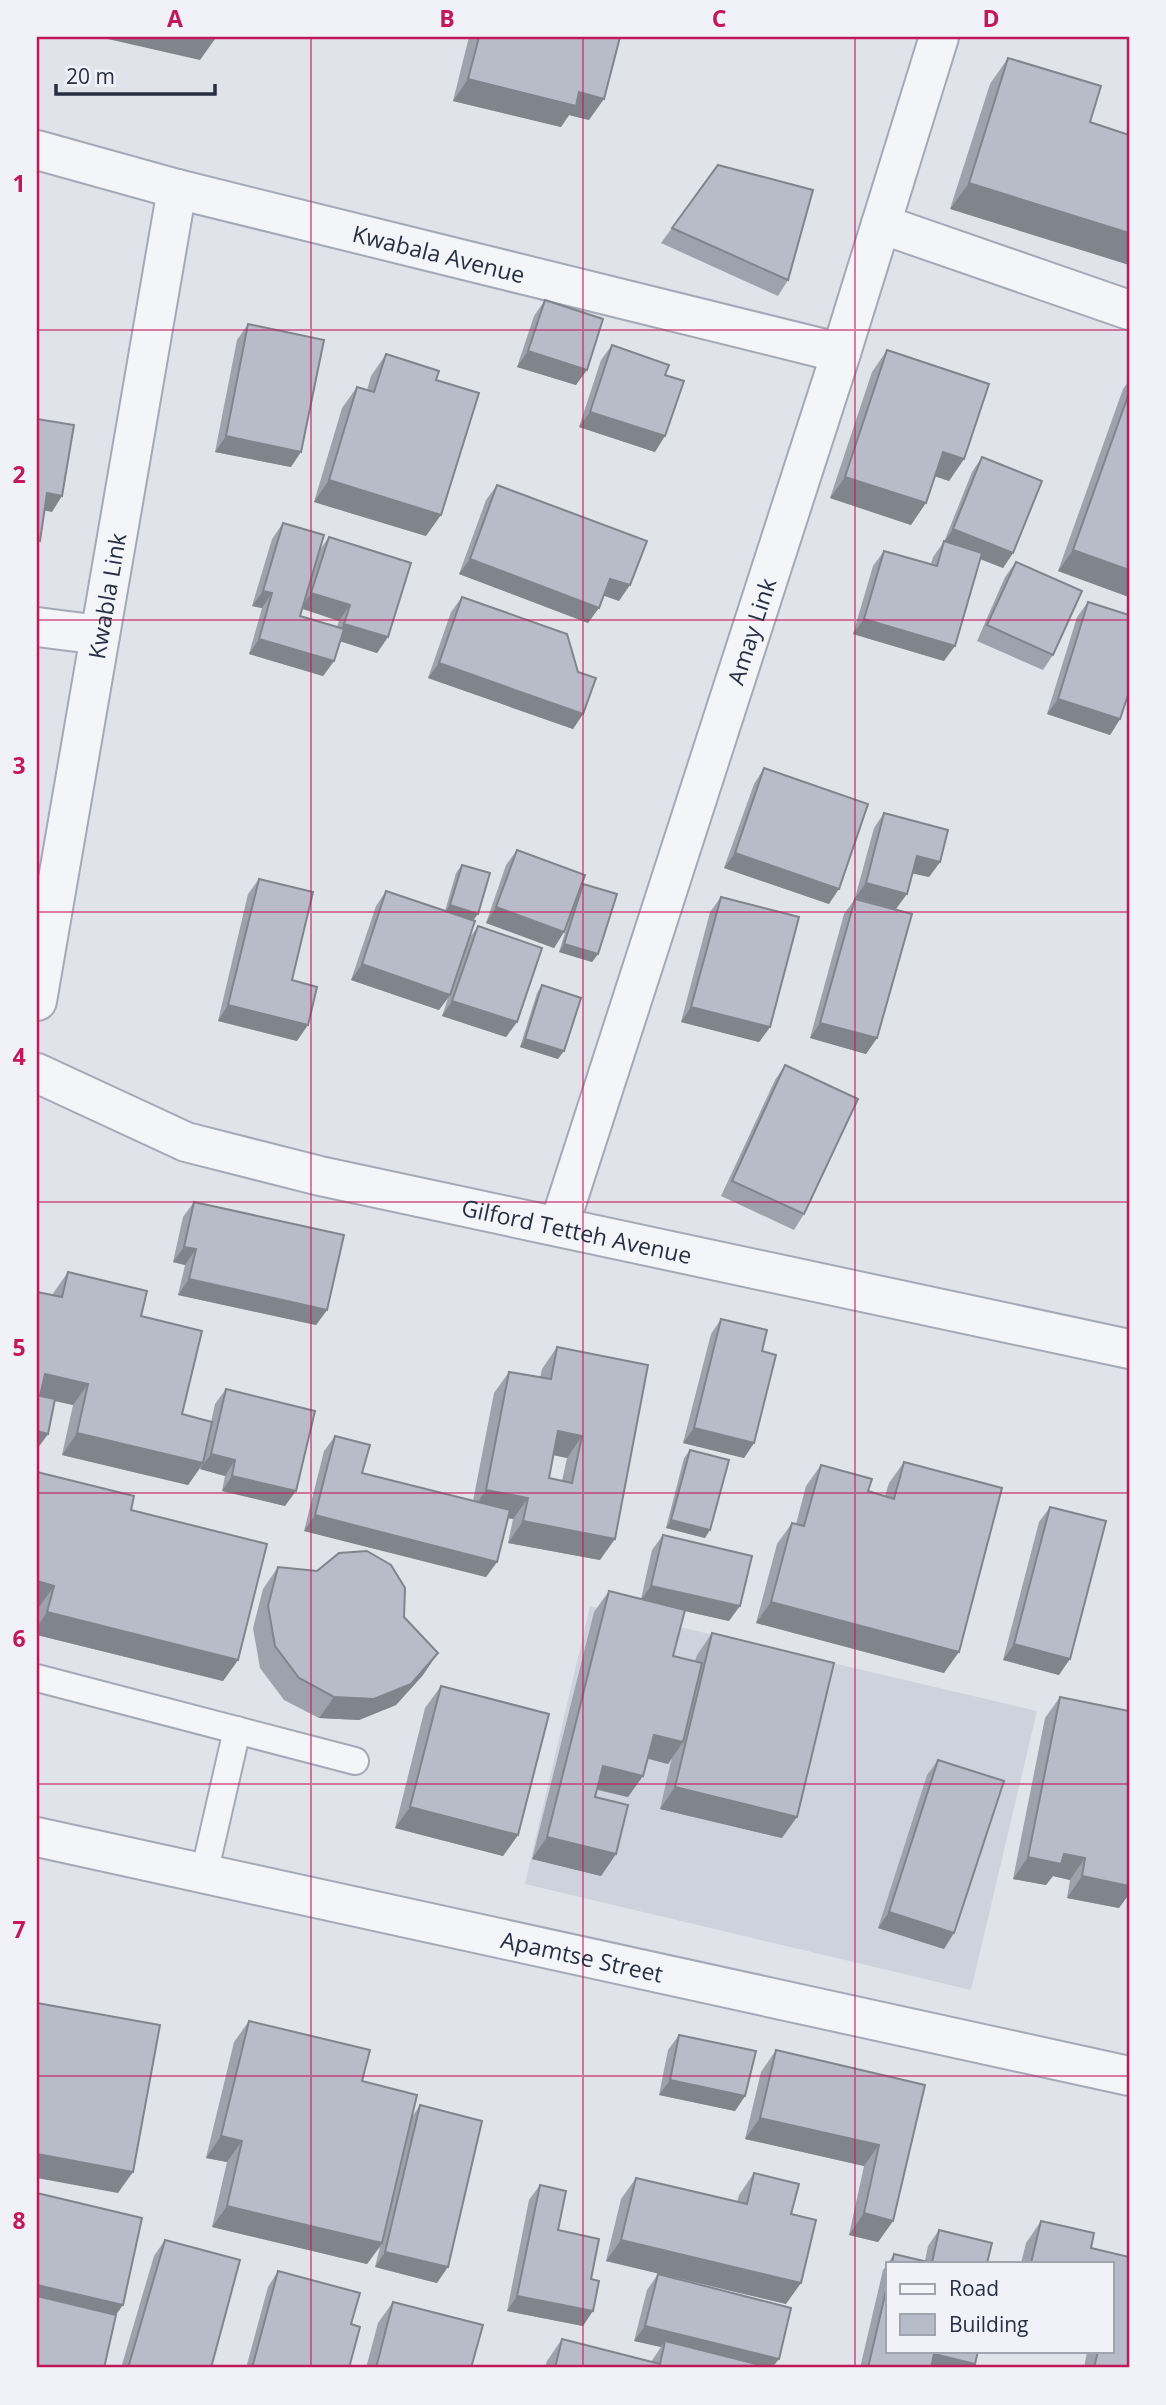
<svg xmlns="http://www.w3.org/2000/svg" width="1166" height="2405" viewBox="0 0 1166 2405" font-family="'Open Sans',sans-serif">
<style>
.built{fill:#ced2dc}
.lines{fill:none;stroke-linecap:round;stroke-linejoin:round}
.service-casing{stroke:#a5a9b5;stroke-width:30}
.minor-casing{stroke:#a5a9b5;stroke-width:42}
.service{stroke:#f3f5f8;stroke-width:26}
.minor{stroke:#f3f5f8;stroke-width:38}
.wall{fill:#9da2ac;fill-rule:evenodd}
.shaded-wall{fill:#80848c}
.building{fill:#b7bcc8;stroke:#80848c;stroke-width:2;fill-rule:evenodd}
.grid{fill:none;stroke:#c2185b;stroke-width:2;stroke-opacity:0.55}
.labels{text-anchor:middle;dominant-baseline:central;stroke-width:6;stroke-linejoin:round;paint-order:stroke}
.street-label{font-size:23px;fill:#282f43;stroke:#f0f2f7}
.neatline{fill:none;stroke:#c2185b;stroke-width:2.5}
.grid-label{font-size:23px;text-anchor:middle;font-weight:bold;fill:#c2185b}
</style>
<rect width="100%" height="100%" fill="#e0e3ea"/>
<path class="built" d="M590,1606l447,105 -66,279 -446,-106z"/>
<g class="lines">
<defs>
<g id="service">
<path d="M37,1678l318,83"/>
<path d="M204,1874l33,-144"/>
</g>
<g id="minor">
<path id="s1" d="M37,150l140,39 664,164"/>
<path d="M881,224l248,86"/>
<path d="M37,627l63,8"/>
<path id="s2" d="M37,1001l140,-812"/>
<path id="s3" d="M37,1073l149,69 134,34 809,173"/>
<path id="s4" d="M559,1226l282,-873 98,-316"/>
<path id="s5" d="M37,1837l1092,239"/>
</g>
</defs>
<use href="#service" class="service-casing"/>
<use href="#minor" class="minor-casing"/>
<use href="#service" class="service"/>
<use href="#minor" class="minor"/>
</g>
<g class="wall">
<path d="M469,37h151l-31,83 -20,-5 -8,12 -108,-26z"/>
<path d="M1008,58l82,64 -140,87 40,-125z"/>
<path d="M672,228l116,52 -10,16 -117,-53z"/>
<path d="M545,300l31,85 -59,-18 17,-51z"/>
<path d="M248,324l43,143 -76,-15 22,-112z"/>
<path d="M612,345l53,30 -10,77 -76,-25 22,-67z"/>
<path d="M887,350l77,109 -15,22 -14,-5 -24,49 -81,-27 42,-126z"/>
<path d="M386,354l50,26 -10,156 -112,-34 28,-94 15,-21 10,3 4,-14z"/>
<path d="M1129,381v216l-71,-26 65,-182z"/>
<path d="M982,457l31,96 -10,15 -23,-9 -36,102 -91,-27 20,-68 11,-15 47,13 2,-7 11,-15 28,-70z"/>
<path d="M497,485l122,116 -15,-6 -16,28 -129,-49 27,-74z"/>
<path d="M283,523l36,28 10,-14 59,100 -11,16 -37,-12 -6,20 -11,15 -74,-22 13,-46 -10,-2 20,-67zM302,609l37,12 -2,6 -37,-11z"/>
<path d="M1016,562l37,93 -10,15 -66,-29 28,-64z"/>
<path d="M462,597l121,117 -10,15 -145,-51 23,-66z"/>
<path d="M1088,602l32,117 -10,16 -63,-21 30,-97z"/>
<path d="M764,768l65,136 -105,-36 30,-84z"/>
<path d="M884,813l56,49 -11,15 -17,-4 -16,36 -41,-11 19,-70z"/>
<path d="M517,850l63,38 3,-4 15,70 -6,8 -33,-10 10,-32 -5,12 -10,16 -68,-25 20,-58z"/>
<path d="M462,865l11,55 -5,20 10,-14 39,96 -11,15 -64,-21 6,-18 -9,12 -88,-30 25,-74 10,-15 59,20 11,-38z"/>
<path d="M259,879l33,101 5,61 -79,-20 30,-127z"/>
<path d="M721,897l49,130 -11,15 -78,-20 29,-110z"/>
<path d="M855,899l22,139 -11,16 -56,-16 34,-124z"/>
<path d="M542,985l16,74 -38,-12 17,-54z"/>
<path d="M785,1065l19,149 -10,16 -73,-34 54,-116z"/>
<path d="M194,1202l133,108 -11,15 -138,-30 7,-30 -12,-3 10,-45z"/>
<path d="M68,1272l73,44 41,98 29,8 4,-18 11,-15 59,117 -63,-15 3,-15 -25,-7 1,-2 -13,18 -126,-30 11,-50 -18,-4 -7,33 -11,15v-157l15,3z"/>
<path d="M721,1319l41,32 -8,92 -10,15 -61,-15 28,-109z"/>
<path d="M557,1347l91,18 -48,195 -92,-17 5,-24 -5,-1 -11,44 -11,15 -182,-46 20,-80 11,-15 27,37 111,28 21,-108 15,-21 31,6 2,-9zM554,1455l13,3 -5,23 -13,-3z"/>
<path d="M690,1450l15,88 -39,-10 18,-70z"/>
<path d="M904,1462l40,211 -188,-50 21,-79 15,-21 4,1 10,-38 15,-21 47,26 17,5 4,-13z"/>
<path d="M37,1472l94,38 107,150 -15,21 -186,-46v-19l2,-9 -2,-1z"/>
<path d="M1050,1507l9,168 -56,-15 36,-138z"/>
<path d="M663,1535l66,86 -44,-10 -12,45 22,5 2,-6 15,-22 70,205 -122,-29 12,-52 -4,7 -20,-5 -20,38 -31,-7 -2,7 21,57 -15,22 -69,-17 62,-247 15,-21 32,8 11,-49z"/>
<path d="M278,1567l126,50 19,58 -27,30 -37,15 -40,-2 -35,-18 -24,-32 -7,-40 10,-39z"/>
<path d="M441,1686l77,149 -15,21 -108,-28 30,-120z"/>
<path d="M1060,1697l69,14v183l-10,14 -52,-10 3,-18 -17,-4 -7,9 -33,-6 32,-161z"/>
<path d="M938,1760l6,189 -66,-21 49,-153z"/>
<path d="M249,2021l113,60 50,36 8,-12 17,178 -62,-16 5,-20 -13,17 -155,-37 15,-65 -21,-4 28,-116z"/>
<path d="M679,2035l66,61 -10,15 -76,-16 9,-45z"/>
<path d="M776,2050l149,35 -32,136 -15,21 -29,-7 15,-69 -119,-27 16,-67z"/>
<path d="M754,2173l37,41 -5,90 -180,-43 15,-62 15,-21 101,24 2,-7z"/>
<path d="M540,2185l18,45 25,96 -76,-15 22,-111z"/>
<path d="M1041,2221l53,12 -3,15 38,9v111h-45l3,-16 -7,-1h32v-88h-91l5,-20z"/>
<path d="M939,2230l48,33h-99l6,-9 31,7 3,-15z"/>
<path d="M165,2240l46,128h-90l33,-112z"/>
<path d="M888,2264v87l87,13 -3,4h-112l23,-98z"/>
<path d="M278,2271l73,53 -2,44h-103l22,-81z"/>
<path d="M658,2274l114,94h-227l2,-7 15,-22 89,23 10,-15 -27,-6 13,-51z"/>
<path d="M393,2302l78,66h-105l12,-45z"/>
</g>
<g class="shaded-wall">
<path d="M99,37h108l8,2 -15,21z"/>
<path d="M468,79l111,13 25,7 -15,21 -20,-5 -8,12 -108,-26z"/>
<path d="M969,183l160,50v32l-179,-56z"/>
<path d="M528,351l59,19 -11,15 -59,-18z"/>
<path d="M590,412l75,24 -10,16 -76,-25z"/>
<path d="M226,436l75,16 -10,15 -76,-15z"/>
<path d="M943,452l21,7 -15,22 -21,-7z"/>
<path d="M845,477l81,26 -15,22 -81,-27z"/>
<path d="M329,480l112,35 -15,21 -112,-34z"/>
<path d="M47,493l15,3 -10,16 -15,-3z"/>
<path d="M953,529l60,24 -10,15 -60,-24z"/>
<path d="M1073,550l56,20v27l-71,-26z"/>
<path d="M470,559l129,49 -11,15 -129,-49z"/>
<path d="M610,579l20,6 -11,16 -20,-7z"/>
<path d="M263,591l9,2 -10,15 -10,-2z"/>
<path d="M311,593l39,12 -11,16 -38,-13z"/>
<path d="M864,619l91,27 -11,15 -91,-27z"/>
<path d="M344,624l44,13 -11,16 -44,-14z"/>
<path d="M259,639l75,22 -11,15 -74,-22z"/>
<path d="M439,663l144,51 -10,15 -145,-51z"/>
<path d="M1058,699l62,20 -10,16 -63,-21z"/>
<path d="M735,853l104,36 -10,15 -105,-36z"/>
<path d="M917,856l23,6 -11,15 -23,-5z"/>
<path d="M866,883l41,11 -11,15 -41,-11z"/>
<path d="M450,905l28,9 -6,8 -28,-9z"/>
<path d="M496,907l68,25 -10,16 -68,-25z"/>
<path d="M564,944l34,10 -6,8 -33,-10z"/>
<path d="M362,964l88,31 -11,15 -88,-30z"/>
<path d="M452,1001l65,21 -11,15 -64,-21z"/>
<path d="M228,1005l80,20 -11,16 -79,-20z"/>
<path d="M691,1007l79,20 -11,15 -78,-20z"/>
<path d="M820,1023l57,15 -11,16 -56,-16z"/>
<path d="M525,1039l39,12 -6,8 -38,-12z"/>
<path d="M184,1247l12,2 -11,16 -12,-3z"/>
<path d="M189,1279l138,31 -11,15 -138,-30z"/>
<path d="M45,1374l43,10 -15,21 -36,-8z"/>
<path d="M694,1428l60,15 -10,15 -61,-15z"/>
<path d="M37,1431l11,3 -11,15z"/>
<path d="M558,1431l24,5 -15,22 -24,-5z"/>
<path d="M77,1433l126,30 -15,22 -126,-30z"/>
<path d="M211,1454l24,6 -10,16 -25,-7z"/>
<path d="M232,1476l64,15 -11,15 -63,-15z"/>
<path d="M486,1490l42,8 -15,21 -42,-7z"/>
<path d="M315,1515l182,47 -11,15 -182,-46z"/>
<path d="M671,1520l39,10 -5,8 -39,-10z"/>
<path d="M523,1521l92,18 -15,21 -92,-17z"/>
<path d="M37,1581l17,5 -15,21 -2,-1z"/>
<path d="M651,1586l89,20 -11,15 -89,-20z"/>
<path d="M771,1602l188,50 -15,21 -188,-50z"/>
<path d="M47,1612l191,48 -15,21 -186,-46v-8z"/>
<path d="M1014,1644l56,15 -11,16 -56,-15z"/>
<path d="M438,1653l-15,22 -27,30 -37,15 -40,-2 15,-21z"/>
<path d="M654,1735l29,7 -15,22 -29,-8z"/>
<path d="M603,1766l40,10 -15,21 -40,-10z"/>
<path d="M675,1787l122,30 -15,21 -122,-29z"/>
<path d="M410,1807l108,28 -15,21 -108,-28z"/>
<path d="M547,1837l69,17 -15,22 -69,-17z"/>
<path d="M1064,1854l21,4 -15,22 -17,-4 -7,9 -33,-6 15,-22z"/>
<path d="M1082,1876l47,10v8l-10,14 -52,-10z"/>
<path d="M889,1912l65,21 -10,16 -66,-21z"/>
<path d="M670,2080l75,16 -10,15 -76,-16z"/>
<path d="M760,2118l119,27 -15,21 -119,-27z"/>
<path d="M221,2136l21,5 -15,21 -21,-4z"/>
<path d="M37,2154l96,18 -15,21 -81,-15z"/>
<path d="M227,2206l155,37 -15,21 -155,-37z"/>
<path d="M864,2213l29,8 -15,21 -29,-7z"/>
<path d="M621,2240l180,43 -15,21 -180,-43z"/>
<path d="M385,2252l63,15 -11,16 -62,-16z"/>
<path d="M37,2285l86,20 -15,21 -71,-16z"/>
<path d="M517,2296l76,15 -10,15 -76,-15z"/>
<path d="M645,2326l134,33 -7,9 -107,-27 -4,6 -27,-6z"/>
<path d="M934,2354l41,10 -3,4h-47z"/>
</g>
<g class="building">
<path d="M479,37h141l-16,62 -25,-7 -3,14 -108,-27z"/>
<path d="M1008,58l93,28 -11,36 39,13v98l-160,-50z"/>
<path d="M718,165l95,25 -25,90 -116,-52z"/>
<path d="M545,300l58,19 -16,51 -59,-19z"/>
<path d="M248,324l76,16 -23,112 -75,-16z"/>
<path d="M612,345l57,20 -4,10 19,6 -19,55 -75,-24z"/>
<path d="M887,350l102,34 -25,75 -21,-7 -17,51 -81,-26z"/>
<path d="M386,354l53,17 -3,9 43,13 -38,122 -112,-35 28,-93 17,5z"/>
<path d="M1129,393v177l-56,-20z"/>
<path d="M37,419l37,6 -12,71 -15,-3 -7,48 -3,-1z"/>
<path d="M982,457l60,24 -29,72 -60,-24z"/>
<path d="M497,485l150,56 -17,44 -20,-6 -11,29 -129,-49z"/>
<path d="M283,523l41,12 -24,81 44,13 -10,32 -75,-22 13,-46 -9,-2z"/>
<path d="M329,537l82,26 -23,74 -44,-13 6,-19 -39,-12z"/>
<path d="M944,541l38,12 -27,93 -91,-27 20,-68 53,15z"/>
<path d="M1016,562l66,29 -29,64 -66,-30z"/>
<path d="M462,597l105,37 11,38 18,6 -13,36 -144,-51z"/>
<path d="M1088,602l41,13v77l-9,27 -62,-20z"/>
<path d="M764,768l104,36 -29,85 -104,-36z"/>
<path d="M884,813l64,17 -8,32 -23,-6 -10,38 -41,-11z"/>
<path d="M517,850l68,25 -21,57 -68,-25z"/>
<path d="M462,865l28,8 -12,41 -28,-9z"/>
<path d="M259,879l54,13 -21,88 25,7 -9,38 -80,-20z"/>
<path d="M583,884l34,10 -19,60 -34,-10z"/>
<path d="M386,891l89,30 -25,74 -88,-31z"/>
<path d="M721,897l78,20 -29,110 -79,-20z"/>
<path d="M855,899l57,15 -35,124 -57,-15z"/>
<path d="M478,926l64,22 -25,74 -65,-21z"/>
<path d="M542,985l39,13 -17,53 -39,-12z"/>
<path d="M785,1065l73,34 -54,115 -72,-33z"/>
<path d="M194,1202l150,33 -17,75 -138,-31 7,-30 -12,-2z"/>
<path d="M68,1272l79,19 -6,25 61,15 -20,83 30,8 -9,41 -126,-30 11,-49 -43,-10 -5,22 15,3 -7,35 -11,-3v-139l25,5z"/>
<path d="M721,1319l46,11 -5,21 14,4 -22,88 -60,-15z"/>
<path d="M557,1347l91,18 -33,174 -92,-18 5,-23 -42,-8 23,-118 42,7zM558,1431l24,5 -10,47 -23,-5z"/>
<path d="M226,1389l89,22 -19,80 -64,-15 3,-16 -24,-6z"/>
<path d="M335,1436l35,9 -8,28 148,37 -13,52 -182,-47z"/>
<path d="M690,1450l39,10 -19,70 -39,-10z"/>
<path d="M904,1462l98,26 -43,164 -188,-50 21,-79 12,3 17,-61 51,14 -4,12 26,8z"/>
<path d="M37,1472l97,24 -3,14 136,34 -29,116 -191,-48 7,-26 -17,-5z"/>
<path d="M1050,1507l56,14 -36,138 -56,-15z"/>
<path d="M663,1535l89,21 -12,50 -89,-20z"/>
<path d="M367,1551l24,14 14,23 -1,29 34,36 -27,31 -37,15 -40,-2 -35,-19 -24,-32 -7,-40 10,-39 39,4 22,-18z"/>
<path d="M609,1591l76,19 -12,46 29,7 -19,79 -29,-7 -11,41 -40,-10 -8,31 33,8 -12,49 -69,-17z"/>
<path d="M712,1633l122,30 -37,154 -122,-30z"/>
<path d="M441,1686l108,28 -31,121 -108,-28z"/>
<path d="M1060,1697l69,14v175l-47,-10 3,-18 -21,-4 -3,10 -33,-7z"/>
<path d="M938,1760l66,21 -50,152 -65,-21z"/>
<path d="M37,2003l123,22 -27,147 -96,-18z"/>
<path d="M249,2021l121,29 -8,31 55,14 -35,148 -155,-37 15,-65 -21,-5z"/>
<path d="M679,2035l77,16 -11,45 -75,-16z"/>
<path d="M776,2050l149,35 -32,136 -29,-8 15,-68 -119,-27z"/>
<path d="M420,2105l62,16 -34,146 -63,-15z"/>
<path d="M754,2173l45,11 -8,30 25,6 -15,63 -180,-43 15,-62 111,26z"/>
<path d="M540,2185l26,6 -8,39 41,9 -8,40 8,2 -6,30 -76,-15z"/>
<path d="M37,2193l105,25 -19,87 -86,-20z"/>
<path d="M1041,2221l53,12 -3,15 38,9v111h-35l4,-17h14v-88h-81z"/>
<path d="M939,2230l53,13 -5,20h-95l2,-9 38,9z"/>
<path d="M165,2240l75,20 -29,108h-83z"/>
<path d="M278,2271l82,22 -9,31 9,3 -11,41h-97z"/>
<path d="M658,2274l133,34 -12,51 -134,-33z"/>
<path d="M888,2282v69h90l-3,13 -41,-10 -3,14h-63z"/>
<path d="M37,2296l79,19 -12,53h-67z"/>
<path d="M393,2302l90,23 -12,43h-95z"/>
<path d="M562,2339l98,25 5,-23 107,27h-217z"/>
</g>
<path class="grid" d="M311,37v2331M583,37v2331M855,37v2331M37,330h1092M37,620h1092M37,912h1092M37,1202h1092M37,1493h1092M37,1784h1092M37,2076h1092"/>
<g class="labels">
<g class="street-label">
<text stroke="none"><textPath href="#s1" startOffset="415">Kwabala Avenue</textPath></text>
<text stroke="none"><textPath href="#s2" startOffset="411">Kwabla Link</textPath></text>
<text stroke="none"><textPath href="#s4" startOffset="625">Amay Link</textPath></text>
<text stroke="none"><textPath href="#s3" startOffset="565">Gilford Tetteh Avenue</textPath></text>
<text stroke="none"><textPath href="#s5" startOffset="558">Apamtse Street</textPath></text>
</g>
</g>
<rect width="1166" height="2405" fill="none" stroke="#f0f2f7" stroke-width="77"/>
<rect x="886" y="2262" width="228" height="91" fill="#f0f2f7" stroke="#a0a4af" stroke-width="2"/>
<rect x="900" y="2284" width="35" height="10" fill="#f3f5f8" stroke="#a0a4af" stroke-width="2"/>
<text x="949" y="2296" font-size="21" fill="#282f43">Road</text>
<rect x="900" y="2314" width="35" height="21" fill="#b7bcc8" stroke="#a0a4af" stroke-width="2"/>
<text x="949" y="2332" font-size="21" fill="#282f43">Building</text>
<path d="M56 84v10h159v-10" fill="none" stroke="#282f43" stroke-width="3.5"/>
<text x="66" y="84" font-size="21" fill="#282f43" stroke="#f0f2f7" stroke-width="5" paint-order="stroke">20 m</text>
<rect x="38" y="38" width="1090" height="2328" class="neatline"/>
<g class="grid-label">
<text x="175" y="27">A</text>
<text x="447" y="27">B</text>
<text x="719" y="27">C</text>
<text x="991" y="27">D</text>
<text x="19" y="192">1</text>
<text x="19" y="483">2</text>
<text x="19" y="774">3</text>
<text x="19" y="1065">4</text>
<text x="19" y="1356">5</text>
<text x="19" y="1647">6</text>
<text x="19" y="1938">7</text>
<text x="19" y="2229">8</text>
</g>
</svg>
